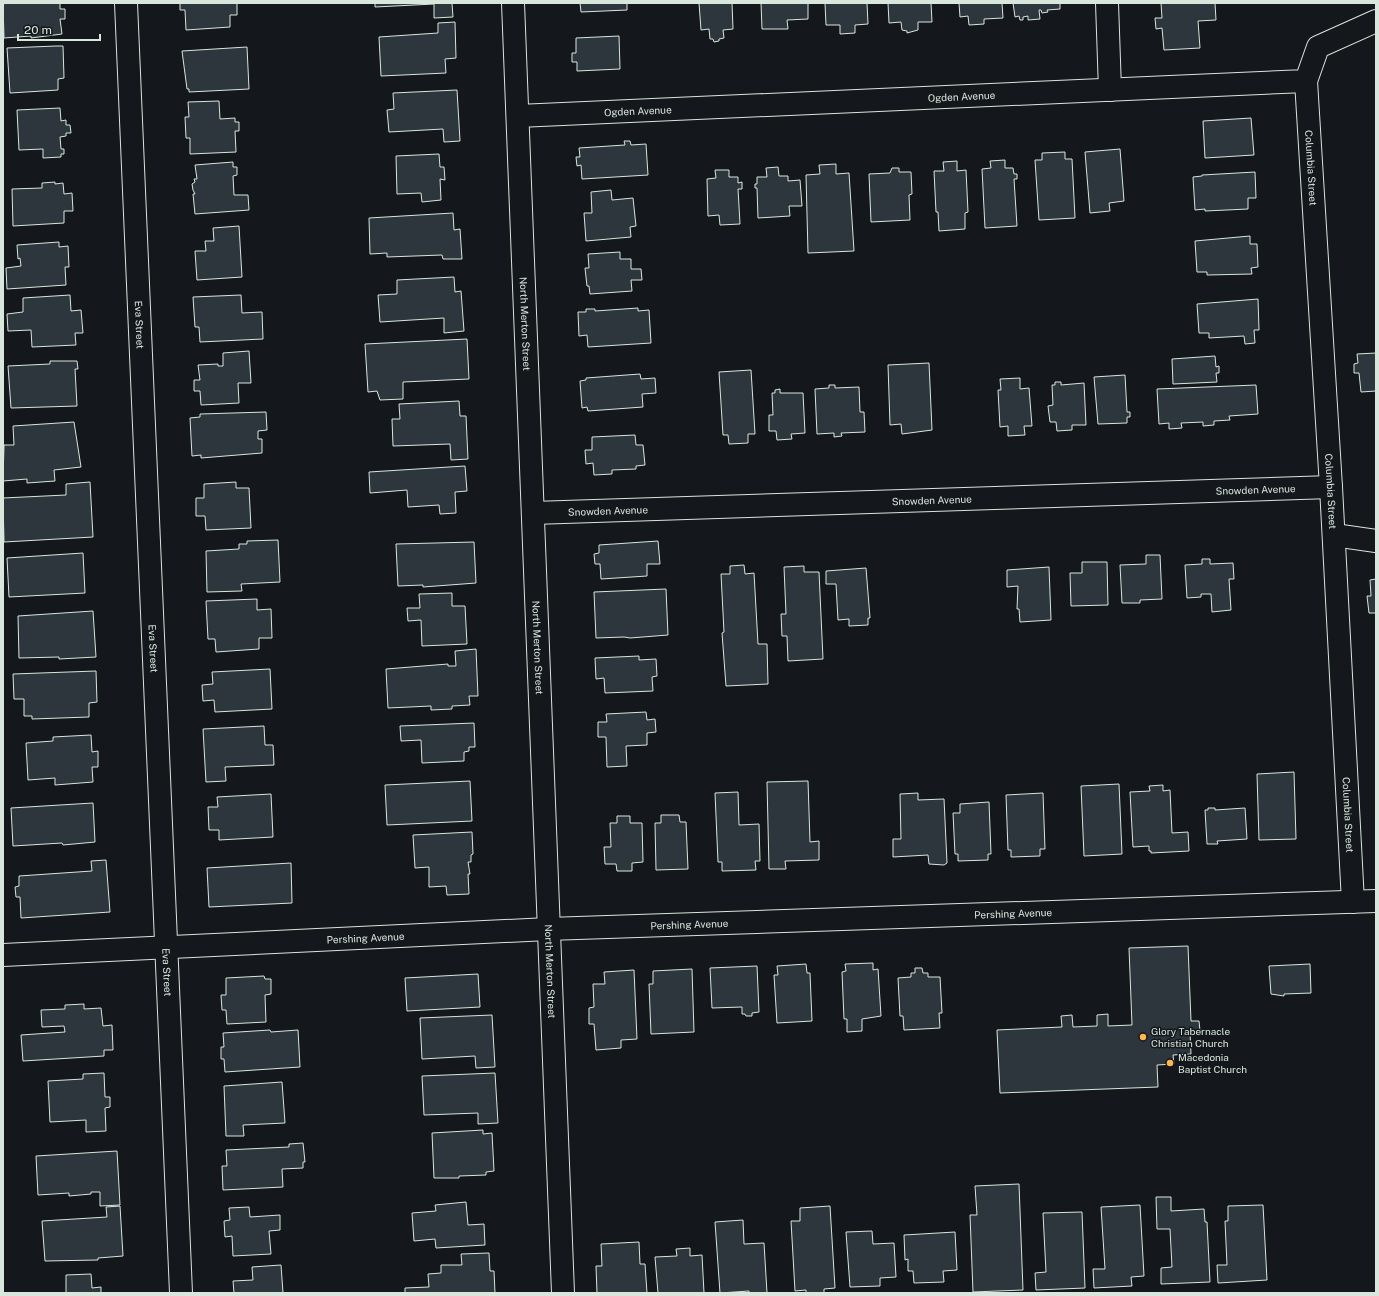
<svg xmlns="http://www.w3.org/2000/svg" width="1379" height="1296" viewBox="0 0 1379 1296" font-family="'Public Sans',sans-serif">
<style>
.building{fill:#2c363c;stroke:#d8e6dc}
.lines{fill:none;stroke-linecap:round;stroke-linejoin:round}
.minor-casing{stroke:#d8e6dc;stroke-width:24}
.minor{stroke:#14181c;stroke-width:22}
.poi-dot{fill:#ffb74d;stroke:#14181c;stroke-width:1.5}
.labels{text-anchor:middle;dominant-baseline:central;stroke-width:3;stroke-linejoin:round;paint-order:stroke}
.street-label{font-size:10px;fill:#d8e6dc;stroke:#14181c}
.poi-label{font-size:10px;fill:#d8e6dc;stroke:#14181c;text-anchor:start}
</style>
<rect width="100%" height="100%" fill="#14181c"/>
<g class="building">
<path d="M8,3h52v6h5v10h-5l2,15 -31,4v-2l-27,2 -1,-34z"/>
<path d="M180,3h57v12h-7v12l-44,3 -1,-20h-5z"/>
<path d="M375,3h77l1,14 -19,1v-14l-59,3z"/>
<path d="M580,3h47v7l-46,2z"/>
<path d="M699,3h33l1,26 -10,1 1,8 -5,1v2l-5,1 -1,-3h-3l-1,-10 -8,1z"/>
<path d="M761,3h47v16l-21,1 1,9h-26z"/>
<path d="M825,3h42l1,21 -13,1v8l-15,1v-9h-14z"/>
<path d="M888,3h43l1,19h-14v8l-11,3v-2l-5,-1 -1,-8 -12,1z"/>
<path d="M959,3h43l1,15 -19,1v5l-15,1 -1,-9 -8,1z"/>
<path d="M1013,3h47v6l-13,1 1,2 -6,1 -1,-3h-2l1,9 -12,1v-4l-5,1v3h-3l-1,-4 -4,1z"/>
<path d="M1161,3h54l1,17 -18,1 2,27 -36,2 -2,-22 -6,1 -1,-11h7z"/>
<path d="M455,22l1,36 -11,1 1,14 -65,3 -2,-39 59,-4v-10z"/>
<path d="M619,36l1,33 -43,2v-9h-5v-9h4v-15z"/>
<path d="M56,46h7l1,32 -6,1v11l-48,3 -3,-45z"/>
<path d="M247,47l2,42 -60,3v-3h-2l-5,-38z"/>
<path d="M457,90l3,51 -16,1 -1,-13 -54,3 -2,-22 7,-1 -1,-16z"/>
<path d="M219,101l1,18 15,-1v4h4v9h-4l1,21 -46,2v-16h-4l-1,-21h4l-1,-15z"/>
<path d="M60,108l1,13 5,-1v5h4l1,8h-5v3l-6,1 1,12h3v5h-3v3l-18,1v-9l-24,1 -2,-40z"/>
<path d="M1251,118l3,37 -49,3 -2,-37z"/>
<path d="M624,141h6l1,4 15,-1 2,31 -66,4 -1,-14 -4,1 -1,-9h4l-1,-9 46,-3z"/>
<path d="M1120,149l4,52 -15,2 1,8 -20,2 -5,-61z"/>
<path d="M1065,152v7h7l3,59 -36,2 -4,-60h7v-7z"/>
<path d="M439,154l1,13h4l1,13 -5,-1 1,21 -19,2 -1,-9 -24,1 -1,-38z"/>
<path d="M1005,160v8h8l1,6h3v5h-3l3,47 -32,2 -3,-59 9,-1 -1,-7z"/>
<path d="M957,161v10l9,-1 2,42 -3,1v16l-26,2 -1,-19h-2l-2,-41h10l-1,-9z"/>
<path d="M233,162v5h4v8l-4,1 1,19h14l1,15 -54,4 -2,-20h2l-2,-4 -1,-6 3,-2 -1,-3h3l-2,-14z"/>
<path d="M836,164v10l13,-1 5,78 -46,2 -2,-78 14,-1 -1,-9z"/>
<path d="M778,167l1,9h9v5l12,-1 2,26h-13l1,10 -32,2 -1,-30h-2v-4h2v-7h10l-1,-9z"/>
<path d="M892,168h7v4h12l1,22 -3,1 1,25 -39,2 -2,-48 21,-1z"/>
<path d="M715,170h14v7h9v6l4,-1v7h-4l2,35 -20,1 -1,-10 -11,1 -1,-37 9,-1z"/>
<path d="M1255,172l1,26h-8v11l-43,2v-2l-10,1 -2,-33 9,-1v-1z"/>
<path d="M55,182v2l8,-1 1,11 8,-1 1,18h-9v12l-51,3 -1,-37 30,-1v-5z"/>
<path d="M611,190l1,10 21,-2 3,28 -6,1 1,10 -45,4 -2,-28h8l-1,-21z"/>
<path d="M453,213l1,17 6,-1 2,30h-19l-1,-4 -55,2v-4l-17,1 -1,-36z"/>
<path d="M239,226l3,51 -45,3 -2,-29h11l-1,-10h9l-1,-13z"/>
<path d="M1250,236v8h7l1,23 -7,1 1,6 -45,1v-3h-10l-2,-31z"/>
<path d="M59,242v5l9,-1 1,21h-4l1,18 -59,4 -1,-21 15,-2 -1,-8 -2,1 -1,-14z"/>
<path d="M620,252v7h11v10h10l1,11h-11l1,11 -42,3 -1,-8h-2l-2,-18h4l-1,-14z"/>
<path d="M454,277l1,15 6,-1 3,40 -20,2v-15l-64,4 -2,-27 19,-1v-14z"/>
<path d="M70,295l1,16 10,-1 2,23h-8l1,12 -44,2 -1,-17 -23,1 -1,-17 16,-2v-14z"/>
<path d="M241,295l1,18 20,-1 1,27 -63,3 -1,-15h-4l-2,-30z"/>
<path d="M1258,299l1,31h-5l1,13 -10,1 -1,-8 -35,2v-5h-10l-2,-29z"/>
<path d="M638,308v3l11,-1 2,33 -63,4 -1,-12 -8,1 -1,-24h8v-3h9v2z"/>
<path d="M467,339l2,40 -66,3v17l-23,1 -3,-9 -9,1 -3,-48z"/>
<path d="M249,351l2,32h-13l1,20 -38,2 -1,-14h-6v-11h6l-2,-15 20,-1v2h5v-13z"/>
<path d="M1376,353v38l-15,1 -2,-19h-5v-9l4,-1 -1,-9z"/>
<path d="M1215,356l1,11 3,-1v7h-3l1,9 -44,2 -1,-25z"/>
<path d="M50,361h27l1,8h-3l2,37 -66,2 -3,-42 42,-2z"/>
<path d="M929,363l3,67 -30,4 -1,-10 -11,1 -2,-60z"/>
<path d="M751,370l4,64h-7v9l-19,1 -1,-9h-5l-4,-63z"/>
<path d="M640,374l1,5 14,-1 1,15 -14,1 1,13 -55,4 -1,-4 -5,1 -2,-27 6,-1v-2z"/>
<path d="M1125,375l2,37h3v5h-3v6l-29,1 -4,-47z"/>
<path d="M1020,378v11l9,-1 3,38h-8l1,9 -17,1v-10l-8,1 -2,-37h3l-1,-11z"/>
<path d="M1055,382h6v3l23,-2 2,42h-14v5l-15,1 -1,-9h-6l-2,-16 5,-1 -1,-20h3z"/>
<path d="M829,385h6v3l24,-1 1,25h4l1,20 -24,1 1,3 -8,1v-4l-17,1 -2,-45 14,-1z"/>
<path d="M1256,385l2,29 -29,2 1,4 -16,1v4l-11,1v-4l-22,1 1,5 -13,1v-6l-10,1 -2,-35z"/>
<path d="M780,389v4h23l2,40 -14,1 1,5 -15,1 -1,-9h-7v-16h4l-1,-22h3v-3z"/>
<path d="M459,401l1,15h6l2,43 -17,1 -1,-16 -57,2 -1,-27h8l-1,-15z"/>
<path d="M266,412l1,18 -9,1v8h4v14l-61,5v-3l-9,1 -2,-38 10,-1v-3z"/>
<path d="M74,422l7,45 -27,3 1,11 -28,2v-4l-24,2 1,-36h10l-1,-19z"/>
<path d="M635,435l1,10h7l2,20 -9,1v3l-24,1v4l-18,1 -1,-12 -7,1 -1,-14h7v-13z"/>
<path d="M465,466l2,25 -12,1 1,21 -16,1 -1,-9 -31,2 -1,-17 -37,3 -1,-21z"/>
<path d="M90,482l3,55 -89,5 -1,-44 63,-3v-11z"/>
<path d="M236,482v6h13l2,40 -45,2 -1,-14h-9v-18h8v-14z"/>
<path d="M278,540l2,42 -39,2 1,7 -35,1 -1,-41 33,-2v-5h8v-3z"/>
<path d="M658,541l2,23h-13v12l-46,3 -1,-15h-5l-1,-10 5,-1v-8z"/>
<path d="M474,542l2,41 -53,4v-2l-25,1 -2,-42z"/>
<path d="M83,553l2,40 -76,4 -2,-39z"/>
<path d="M1146,555h14l2,44 -22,1v3h-18l-2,-38 26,-1z"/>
<path d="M1202,559h8v5l23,-1 1,16h-5l2,31 -19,2 -1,-18h-10v3l-14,1 -2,-33 17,-1z"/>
<path d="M1082,562h25l1,43 -37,1 -1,-33h12z"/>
<path d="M744,565l1,9 9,-1 4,71h9l1,40 -42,2 -4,-53 2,-1 -3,-58h9v-8z"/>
<path d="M804,566v6h15l4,87 -35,2 -1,-25h-5l-1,-22h5l-2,-47z"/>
<path d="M1049,567l2,53 -31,2 -1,-13h-2l1,-23 -11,1v-17z"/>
<path d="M866,568l4,50h-2v7l-19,1v-7l-11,1 -2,-36h-10v-13z"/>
<path d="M1376,579v34h-7l-2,-17h4l-1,-16z"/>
<path d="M666,589l2,46 -38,3 -6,-1 -28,1 -2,-46z"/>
<path d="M452,593v13h13l2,38 -45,2 -1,-26 -13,1 -1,-13h13l-1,-14z"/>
<path d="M257,599v11l14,-1 1,29h-13v11l-43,3 -1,-13h-7l-2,-38z"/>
<path d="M93,611l3,46 -37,2v-2l-40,1 -1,-42z"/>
<path d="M476,649l2,47h-9l1,9 -18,1v3l-21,1v-4l-43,2 -2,-39 62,-5v2h8l-1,-15z"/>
<path d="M639,656v4l17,-1 1,17 -5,1 1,14 -48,2 -1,-15 -8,1 -1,-21z"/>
<path d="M270,669l2,40 -57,3 -1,-12 -11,1 -1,-16 11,-1 -1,-12z"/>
<path d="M96,671l1,31 -8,1v14l-57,2v-3h-8v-17h-10l-1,-25z"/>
<path d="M646,712l1,8 8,-1 1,13 -9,1v12l-21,1 1,20 -20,1 -1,-30h-8v-15h9l-1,-8z"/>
<path d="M474,723l1,24h-6v4l-5,1v9l-42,2 -1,-23 -20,1 -1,-15z"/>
<path d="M264,726l1,19h8l1,20 -49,2 1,14 -20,1 -3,-53z"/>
<path d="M91,735l1,17 6,-1v16h-6l1,15 -38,3v-7l-27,2 -2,-37 27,-2v-4z"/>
<path d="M1294,772l2,67 -37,1 -2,-66z"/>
<path d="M470,781l2,40 -85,4 -2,-40z"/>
<path d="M808,781l2,61 9,-1v19l-34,1 1,8h-17l-2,-87z"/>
<path d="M1119,784l3,70 -38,2 -3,-70z"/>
<path d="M1163,785v6l7,-1 2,43 16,-1 1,19 -38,2v-2h-2v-5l-16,1 -3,-55 20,-1 -1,-5z"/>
<path d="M738,792l1,33 20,-1 1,37h-5l1,9 -34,1v-9h-4l-3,-69z"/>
<path d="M918,793v7l26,-1 3,64 -3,2 -15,-1 -1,-9 -35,2v-18h8l-1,-45z"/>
<path d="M1043,793l2,56h-5v7l-29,1v-7h-3l-2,-55z"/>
<path d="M271,794l2,43 -54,3v-10h-10l-1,-23h10l-1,-10z"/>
<path d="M989,802l2,52h-3v6l-30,1v-7h-3l-2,-41h7v-9z"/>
<path d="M93,803l2,39 -32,3 -1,-2 -49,3 -2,-38z"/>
<path d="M1208,808h7v2l30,-2 2,31 -30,2 1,3h-11l-2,-34h3z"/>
<path d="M661,815h18l1,7h6l2,47 -32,1 -1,-47h6z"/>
<path d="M617,816h13v7h12l1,39 -11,1v8h-15l-1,-7h-11l-1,-17h7l-1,-24h7z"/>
<path d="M472,832l1,22 -2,1v7h-3l2,12h-2l1,20 -22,1 -1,-9 -17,1v-20l-14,1 -2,-33z"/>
<path d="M106,860l4,52 -89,6 -1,-21h-4l-1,-10 4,-1v-10l73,-5 -1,-10z"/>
<path d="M291,863l1,40 -83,4 -2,-39z"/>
<path d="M1188,946l3,75h8l1,10 -10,1 1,22 -18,1 1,9 -17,1 1,22 -158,6 -3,-63 65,-3 -1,-11 11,-1 1,12 24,-1v-11l11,-1v12l24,-1 -3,-77z"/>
<path d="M873,963v7l5,-1 3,47 -19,3v12l-15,1v-13h-3l-2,-47 4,-1 -1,-7z"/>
<path d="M806,964l1,9h3l2,48 -35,2 -3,-48h4l-1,-9z"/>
<path d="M1310,964l1,29 -27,1v2l-13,-2 -2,-28z"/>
<path d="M757,966l2,46 -7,1v3h-6l-1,-2h-3v-7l-30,1 -2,-40z"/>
<path d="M915,968h7l1,5h5v4h12l2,36h-3l1,15 -36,2 -1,-14h-3l-2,-38 13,-1v-4h4z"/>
<path d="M692,969l2,63 -43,2 -2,-50h4v-13z"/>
<path d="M634,970l3,69 -16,1v8l-25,2 -2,-26h-5v-16l5,-1 -1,-23h12l-1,-12z"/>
<path d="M478,974l2,33 -73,4 -2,-33z"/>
<path d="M264,976l1,3h6v15l-6,1 1,27 -39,2 -1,-14h-4l-1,-15h5v-17z"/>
<path d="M84,1004v5l17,-1 2,18 9,-1 1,25h-9v6l-81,5 -2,-26 44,-3 -1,-6 -22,1 -1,-17 24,-1v-4z"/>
<path d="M492,1015l3,52 -19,1 -1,-12 -53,3 -2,-41z"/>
<path d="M270,1030l1,2 27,-2 2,37 -75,5 -1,-13h-3v-12h3l-1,-14z"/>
<path d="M104,1073l1,24h5v10l-5,1 1,23 -20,1v-12l-36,2 -2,-41 35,-2v-5z"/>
<path d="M495,1073l3,50 -20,1v-11l-54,2 -2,-39z"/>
<path d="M282,1082l3,41 -42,2 1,11h-18l-2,-50z"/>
<path d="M483,1130v4l9,-1 2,38 -8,1v3l-27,1v2h-25l-2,-45z"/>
<path d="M303,1143l2,19h-2v6l-21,1 1,18 -60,3 -1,-24h5l-1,-16 63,-3v-3z"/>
<path d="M117,1151l3,54 -20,1v-14h-9v2l-22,2v-3l-31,2 -2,-39z"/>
<path d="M1019,1184l4,106 -50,2 -3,-77h7l-2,-29z"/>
<path d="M1156,1197h15v14l33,-2 1,13h2l3,60 -49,2v-16l11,-1 -2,-38h-13z"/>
<path d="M466,1202l2,23 16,-1 1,21 -49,3 -1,-9 -21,2 -2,-28 24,-2 -1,-6z"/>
<path d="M1140,1205l4,71 -13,1 1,9 -38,2 -1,-19h12l-4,-62z"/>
<path d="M1263,1205l4,75 -49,3 -1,-18h10l-2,-44h3v-15z"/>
<path d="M120,1206l3,50 -25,2v2l-53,1 -3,-40 65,-4 -1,-10z"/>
<path d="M830,1206l5,82 -11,1v4h-18v-3l-11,1 -4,-70h9v-13z"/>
<path d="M249,1207l1,10 30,-2v15l-11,1 2,23 -38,2 -1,-20 -7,1 -1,-16 6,-1 -1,-12z"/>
<path d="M1082,1212l3,76 -49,2 -1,-17 11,-1 -3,-59z"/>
<path d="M743,1220l1,24 20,-1 3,50h-18v-2l-29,2 -5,-71z"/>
<path d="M872,1231l1,13 21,-1 2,34 -16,1v8l-30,1 -4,-55z"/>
<path d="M955,1232l2,38 -14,1 1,11 -30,1 -1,-12h-5v-12l-3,1 -1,-25z"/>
<path d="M639,1242l1,22h5l2,29h-50l-1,-27h6l-1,-22z"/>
<path d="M690,1248v8l12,-1 2,38h-46l-3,-36 22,-1 -1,-7z"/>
<path d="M489,1253l1,18h4l1,22h-90v-5l24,-1 -1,-13 13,-1v-8h21l-1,-11z"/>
<path d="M281,1265l2,28h-49l-1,-12 20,-1 -1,-13z"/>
<path d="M91,1274l1,14 9,-1v6h-35v-18z"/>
</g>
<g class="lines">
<defs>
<g id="minor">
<path id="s1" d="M126,3l55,1290"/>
<path id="s2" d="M513,3l50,1290"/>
<path d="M1107,3l3,87"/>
<path id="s3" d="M1306,81l25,406 22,415"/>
<path id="s4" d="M518,116l788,-35 12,-34 58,-26"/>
<path id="s5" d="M533,513l798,-26"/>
<path d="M1334,535l42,6"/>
<path id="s6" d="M3,955l545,-26 828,-28"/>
</g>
</defs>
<use href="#minor" class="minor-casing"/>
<use href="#minor" class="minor"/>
</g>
<g class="poi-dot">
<circle cx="1143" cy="1037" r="4"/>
<circle cx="1170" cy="1063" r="4"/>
</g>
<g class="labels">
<g class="street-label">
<text stroke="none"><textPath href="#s4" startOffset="444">Ogden Avenue</textPath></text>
<text stroke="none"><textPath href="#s4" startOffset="120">Ogden Avenue</textPath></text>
<text stroke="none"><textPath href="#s3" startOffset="87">Columbia Street</textPath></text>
<text stroke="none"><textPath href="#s1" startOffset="322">Eva Street</textPath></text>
<text stroke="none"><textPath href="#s2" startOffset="321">North Merton Street</textPath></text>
<text stroke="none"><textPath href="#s5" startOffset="723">Snowden Avenue</textPath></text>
<text stroke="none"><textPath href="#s3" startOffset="411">Columbia Street</textPath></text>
<text stroke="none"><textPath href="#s5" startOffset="399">Snowden Avenue</textPath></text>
<text stroke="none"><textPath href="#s5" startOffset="75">Snowden Avenue</textPath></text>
<text stroke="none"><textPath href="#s1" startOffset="646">Eva Street</textPath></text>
<text stroke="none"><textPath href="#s2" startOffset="645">North Merton Street</textPath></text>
<text stroke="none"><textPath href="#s3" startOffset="735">Columbia Street</textPath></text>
<text stroke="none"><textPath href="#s6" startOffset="1011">Pershing Avenue</textPath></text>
<text stroke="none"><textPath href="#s6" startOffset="687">Pershing Avenue</textPath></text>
<text stroke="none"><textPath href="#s6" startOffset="363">Pershing Avenue</textPath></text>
<text stroke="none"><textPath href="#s1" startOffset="970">Eva Street</textPath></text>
<text stroke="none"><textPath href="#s2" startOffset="969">North Merton Street</textPath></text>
</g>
<g class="poi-label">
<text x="1151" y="1031">Glory Tabernacle<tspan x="1151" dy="12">Christian Church</tspan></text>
<text x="1178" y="1057">Macedonia<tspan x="1178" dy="12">Baptist Church</tspan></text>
</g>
</g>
<rect width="1379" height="1296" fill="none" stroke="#d8e6dc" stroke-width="8"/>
<path d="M18 34v6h82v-6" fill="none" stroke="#d8e6dc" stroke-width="2"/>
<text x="24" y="34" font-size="12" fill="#d8e6dc" stroke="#14181c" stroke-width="3" paint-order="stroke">20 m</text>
</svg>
